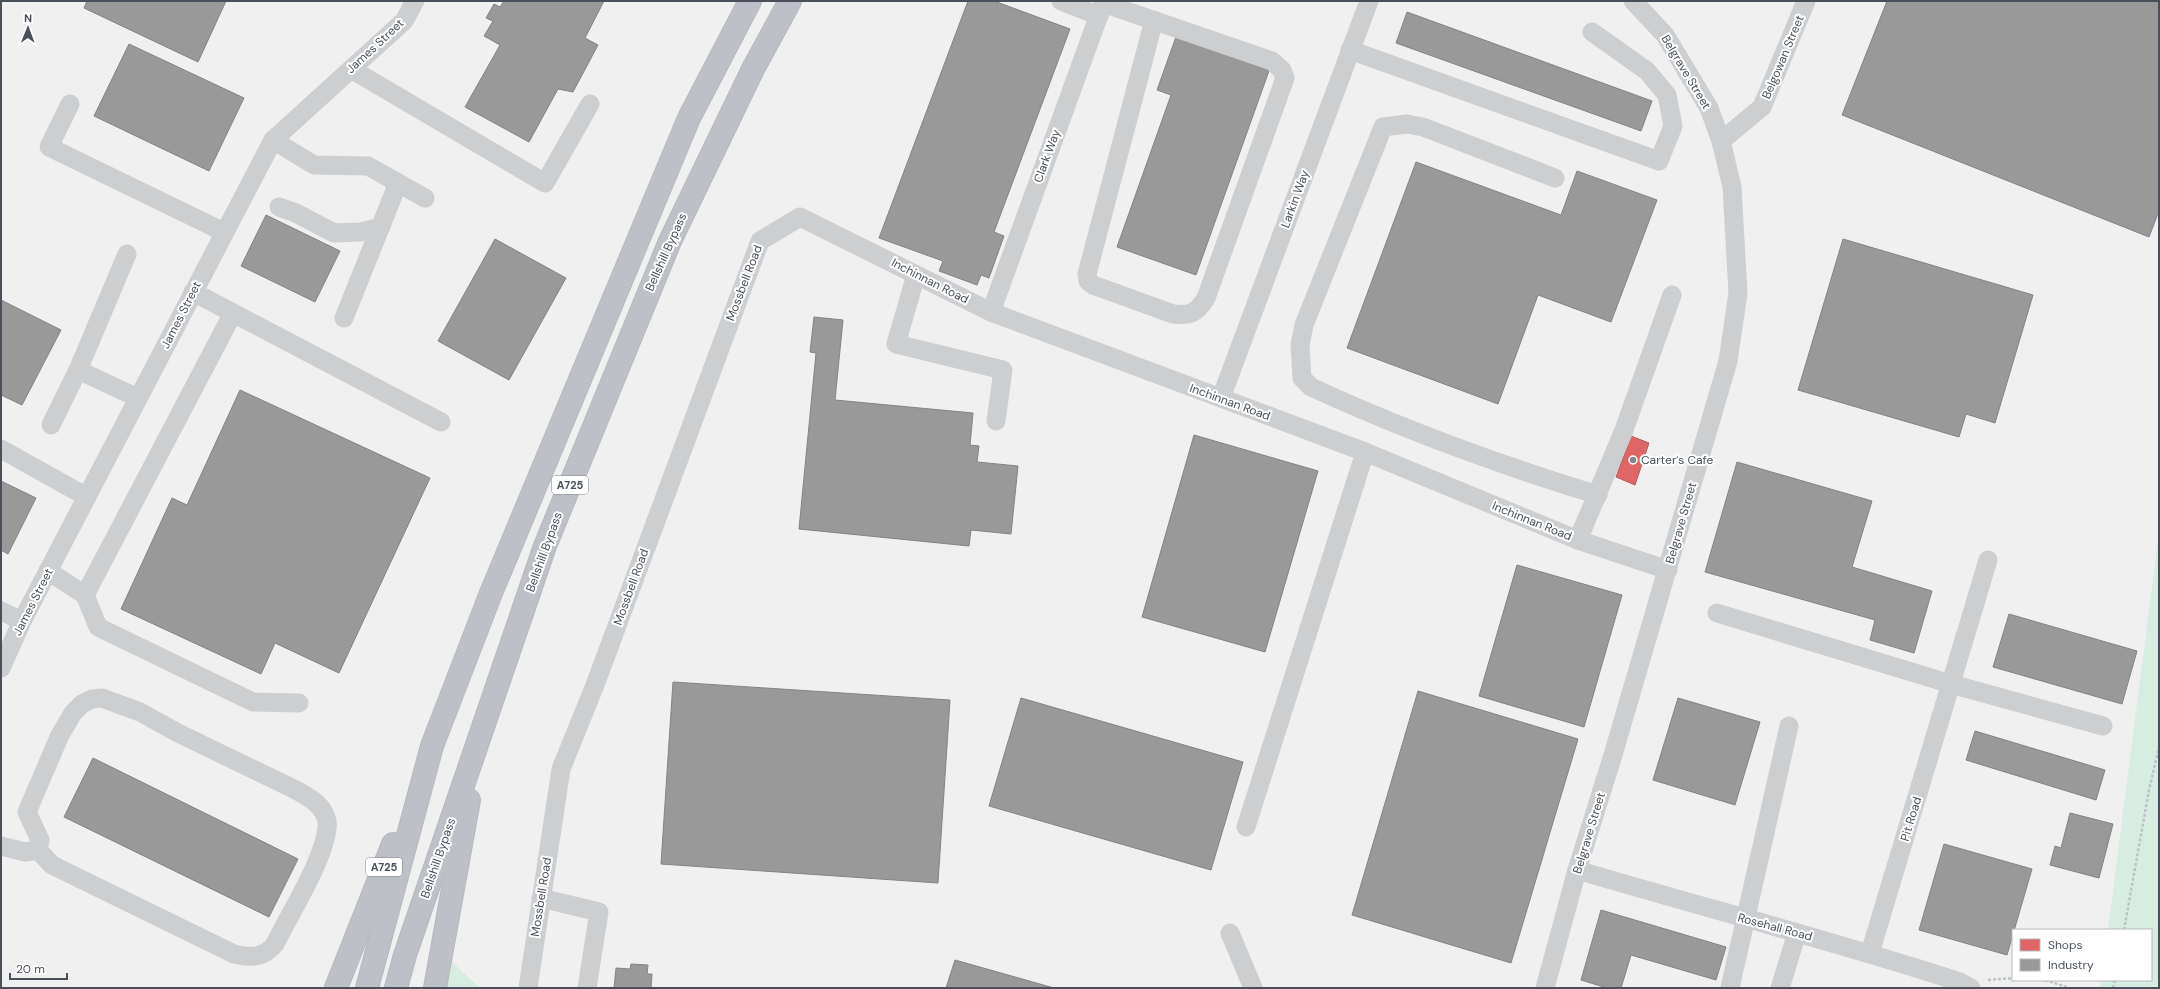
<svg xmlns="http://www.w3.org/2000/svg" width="2160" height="989" viewBox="0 0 2160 989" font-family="'DM Sans',sans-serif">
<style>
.green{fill:#d7ede2}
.shops{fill:#e06666;stroke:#b35f62}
.industry{fill:#999;stroke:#818386}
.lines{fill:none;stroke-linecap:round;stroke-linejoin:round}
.highway-casing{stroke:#b6b8be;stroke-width:24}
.path{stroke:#bac4c2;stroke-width:2.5;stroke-dasharray:3 2;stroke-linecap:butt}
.minor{stroke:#ccced0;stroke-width:19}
.highway{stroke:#bdc0c6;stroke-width:22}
.poi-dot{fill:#83888e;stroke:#fff;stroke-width:1.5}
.labels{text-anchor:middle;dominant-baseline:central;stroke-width:4;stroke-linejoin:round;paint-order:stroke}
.shield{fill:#fff;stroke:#80848c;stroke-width:1}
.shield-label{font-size:11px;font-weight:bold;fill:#49505a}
.street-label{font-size:12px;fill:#49505a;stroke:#fff}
.poi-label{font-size:12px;fill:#49505a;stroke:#fff;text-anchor:start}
</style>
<rect width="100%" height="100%" fill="#f0f0f0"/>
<g class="green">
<path d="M2159,532v456h-60l1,-8h51v-50h-43z"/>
<path d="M452,962l28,26h-33z"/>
</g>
<path class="shops" d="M1631,436l18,7 -14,42 -19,-8z"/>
<g class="industry">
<path d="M87,1h139l-28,61 -114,-54z"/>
<path d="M504,1h100l-19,37 13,7 -25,47 -15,-3 -29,53 -64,-35 35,-62 -16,-9 9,-15 -7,-3 8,-14 6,3z"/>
<path d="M968,1h26l76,28 -76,203 10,4 -15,42 -8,-3 -4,10 -38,-14 4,-10 -64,-23z"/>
<path d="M1887,1h272v210l-10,26 -307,-122z"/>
<path d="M1407,12l245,89 -11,30 -245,-88z"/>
<path d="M1177,34l93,34 -74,207 -79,-28 54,-152 -14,-5z"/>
<path d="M129,44l115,54 -35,73 -115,-55z"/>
<path d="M1416,162l145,53 16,-44 80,29 -46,122 -73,-27 -40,109 -151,-56z"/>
<path d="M266,215l74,36 -25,51 -74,-36z"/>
<path d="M495,239l71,39 -57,102 -71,-39z"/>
<path d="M1843,239l190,56 -38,128 -29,-9 -7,23 -161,-47z"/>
<path d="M1,300l60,30 -39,75 -21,-10z"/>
<path d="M814,317l29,3 -8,80 138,13 -3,32 9,1 -2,16 41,4 -7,68 -40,-4 -2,16 -170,-17 17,-176 -6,-1z"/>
<path d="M240,390l190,88 -91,195 -64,-30 -14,31 -140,-65 51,-111 15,7z"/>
<path d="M1194,435l124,36 -53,181 -123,-35z"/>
<path d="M1737,462l135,39 -20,66 80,24 -18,62 -44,-13 5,-20 -170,-48z"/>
<path d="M1,481l35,17 -28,56 -7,-4z"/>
<path d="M1517,565l105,30 -38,132 -105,-31z"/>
<path d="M2009,614l128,37 -15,53 -129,-37z"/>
<path d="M673,682l277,18 -12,183 -277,-19z"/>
<path d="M1418,691l160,48 -67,224 -159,-48z"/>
<path d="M1021,698l222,64 -32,108 -222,-64z"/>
<path d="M1678,698l82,24 -25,83 -82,-25z"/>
<path d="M1975,731l130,39 -9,30 -130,-40z"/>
<path d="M93,758l205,101 -29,58 -205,-100z"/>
<path d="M2070,813l43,11 -14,54 -49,-13 5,-19 6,2z"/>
<path d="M1944,844l88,25 -25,86 -88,-25z"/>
<path d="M1601,910l125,37 -10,33 -85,-25 -10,33h-14l-26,-8z"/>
<path d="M955,960l99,28h-108z"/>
<path d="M631,964l17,1 -1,9h5l-1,14h-37l2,-20 14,1z"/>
</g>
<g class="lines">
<defs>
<g id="highway">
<path d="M336,988l57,-144"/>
<path d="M367,988l65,-242 59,-153 198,-475 61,-117"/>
<path d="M396,988l9,-33 140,-409 125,-305 83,-172 37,-68"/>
<path d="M435,988l34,-188"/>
</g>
</defs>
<use href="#highway" class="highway-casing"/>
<g class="path">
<path d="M2124,930l25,-140 10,-43"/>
<path d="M1988,980l25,-2"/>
<path d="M2045,980l25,8"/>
<path d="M2113,988l2,-8"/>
</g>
<g class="minor">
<path d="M1061,1l38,15"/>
<path d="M1103,3l169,58 10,9 3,8 -79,220c-9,15 -16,18 -33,16l-80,-29 -5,-4 -1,-7 67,-254"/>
<path d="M1350,50l309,111 14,-35 -6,-31 -20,-24 -55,-39"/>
<path d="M351,69l194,114 45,-79"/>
<path d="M70,104l-21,43 175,85"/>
<path d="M273,140l41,25 54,1 57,32"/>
<path d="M1721,141l41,-34 44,-106"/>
<path d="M1555,178l-132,-51 -16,-3 -24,3 -79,198 -4,20 2,33 9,9c93,43 189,78 287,108"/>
<path d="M279,207l17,6 38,20 26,-1 21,-5"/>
<path d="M127,254l-49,116 60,28"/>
<path d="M916,275l-20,69 107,26 -7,51"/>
<path d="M193,292l248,130"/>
<path d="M991,312l113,-311"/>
<path d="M344,318l54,-135"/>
<path d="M1221,398l148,-397"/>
<path d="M51,425l27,-55"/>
<path d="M1,449l86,48"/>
<path d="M1578,540l46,-110 48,-135"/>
<path d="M48,571l37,24 13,32 155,75 46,1"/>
<path d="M85,595l148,-282"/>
<path d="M1,611l21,10"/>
<path d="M1717,613l234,71 152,42"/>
<path d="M1,668l21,-47 251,-481 131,-119 11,-20"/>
<path d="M102,698l38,14 38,21 118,57c10,6 23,12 28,23 2,4 4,10 3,15 -3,32 -37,85 -52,116 -11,14 -24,14 -41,10l-182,-89 -14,-15 2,-10 -13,-28 33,-77 13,-22 9,-9 10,-5z"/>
<path d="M1246,827l119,-375"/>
<path d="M1,846l24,6 13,-2"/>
<path d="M1577,870c128,38 257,71 383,112l11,6"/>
<path d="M541,898l58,14 -12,76"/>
<path d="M1230,933l23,55"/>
<path d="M1870,953l118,-393"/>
<path d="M528,988l33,-219 34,-84 165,-444 40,-24 191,95 374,140 213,88 90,30"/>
<path d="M1545,988l32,-118 36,-115 115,-394 10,-68 -6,-106 -11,-46 -12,-33 -44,-73 -32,-34"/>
<path d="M1730,988l59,-262"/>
<path d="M1780,988l17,-55"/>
</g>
<use href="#highway" class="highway"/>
</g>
<circle class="poi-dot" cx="1633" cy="460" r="4"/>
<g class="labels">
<g class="shield">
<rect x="552" y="476" width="36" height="18" rx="3"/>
<rect x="366" y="858" width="36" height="18" rx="3"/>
</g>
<g class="shield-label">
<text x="570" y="485">A725</text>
<text x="384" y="867">A725</text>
</g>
<g class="street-label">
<text transform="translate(375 46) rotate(-43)">James Street</text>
<text transform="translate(1783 57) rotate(-67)">Belgowan Street</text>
<text transform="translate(1686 72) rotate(59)">Belgrave Street</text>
<text transform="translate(1047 156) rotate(-70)">Clark Way</text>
<text transform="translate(1295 199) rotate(-70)">Larkin Way</text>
<text transform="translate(666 252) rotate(-66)">Bellshill Bypass</text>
<text transform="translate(930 281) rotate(27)">Inchinnan Road</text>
<text transform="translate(744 283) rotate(-69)">Mossbell Road</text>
<text transform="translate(181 315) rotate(-63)">James Street</text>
<text transform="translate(1230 402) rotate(20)">Inchinnan Road</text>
<text transform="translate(1532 521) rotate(22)">Inchinnan Road</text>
<text transform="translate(1681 523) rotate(-74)">Belgrave Street</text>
<text transform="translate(544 552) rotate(-70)">Bellshill Bypass</text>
<text transform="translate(631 587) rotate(-70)">Mossbell Road</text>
<text transform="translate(33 602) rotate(-63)">James Street</text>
<text transform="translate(1911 819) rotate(-73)">Pit Road</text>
<text transform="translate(1589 833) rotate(-73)">Belgrave Street</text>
<text transform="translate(438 858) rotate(-71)">Bellshill Bypass</text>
<text transform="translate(541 897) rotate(-81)">Mossbell Road</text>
<text transform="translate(1775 927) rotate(15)">Rosehall Road</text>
</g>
<g class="poi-label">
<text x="1641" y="460">Carter's Cafe</text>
</g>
</g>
<rect width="2160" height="989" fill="none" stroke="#49505a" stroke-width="4"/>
<rect x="2012" y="929" width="140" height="52" fill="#ffffff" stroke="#b6b9bd"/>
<rect x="2020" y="939" width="20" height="12" fill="#e06666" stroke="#b6b9bd"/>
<text x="2048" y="949" font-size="12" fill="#49505a">Shops</text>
<rect x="2020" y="959" width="20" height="12" fill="#999999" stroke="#b6b9bd"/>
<text x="2048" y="969" font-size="12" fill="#49505a">Industry</text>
<g transform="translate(28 28) rotate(1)" stroke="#ffffff" stroke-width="3" paint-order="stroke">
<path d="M0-3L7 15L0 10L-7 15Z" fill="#49505a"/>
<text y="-6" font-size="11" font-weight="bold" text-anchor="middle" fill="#49505a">N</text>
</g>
<path d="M10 973v6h57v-6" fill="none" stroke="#49505a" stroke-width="2"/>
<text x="16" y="973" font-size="12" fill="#49505a" stroke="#ffffff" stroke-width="3" paint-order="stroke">20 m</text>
</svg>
